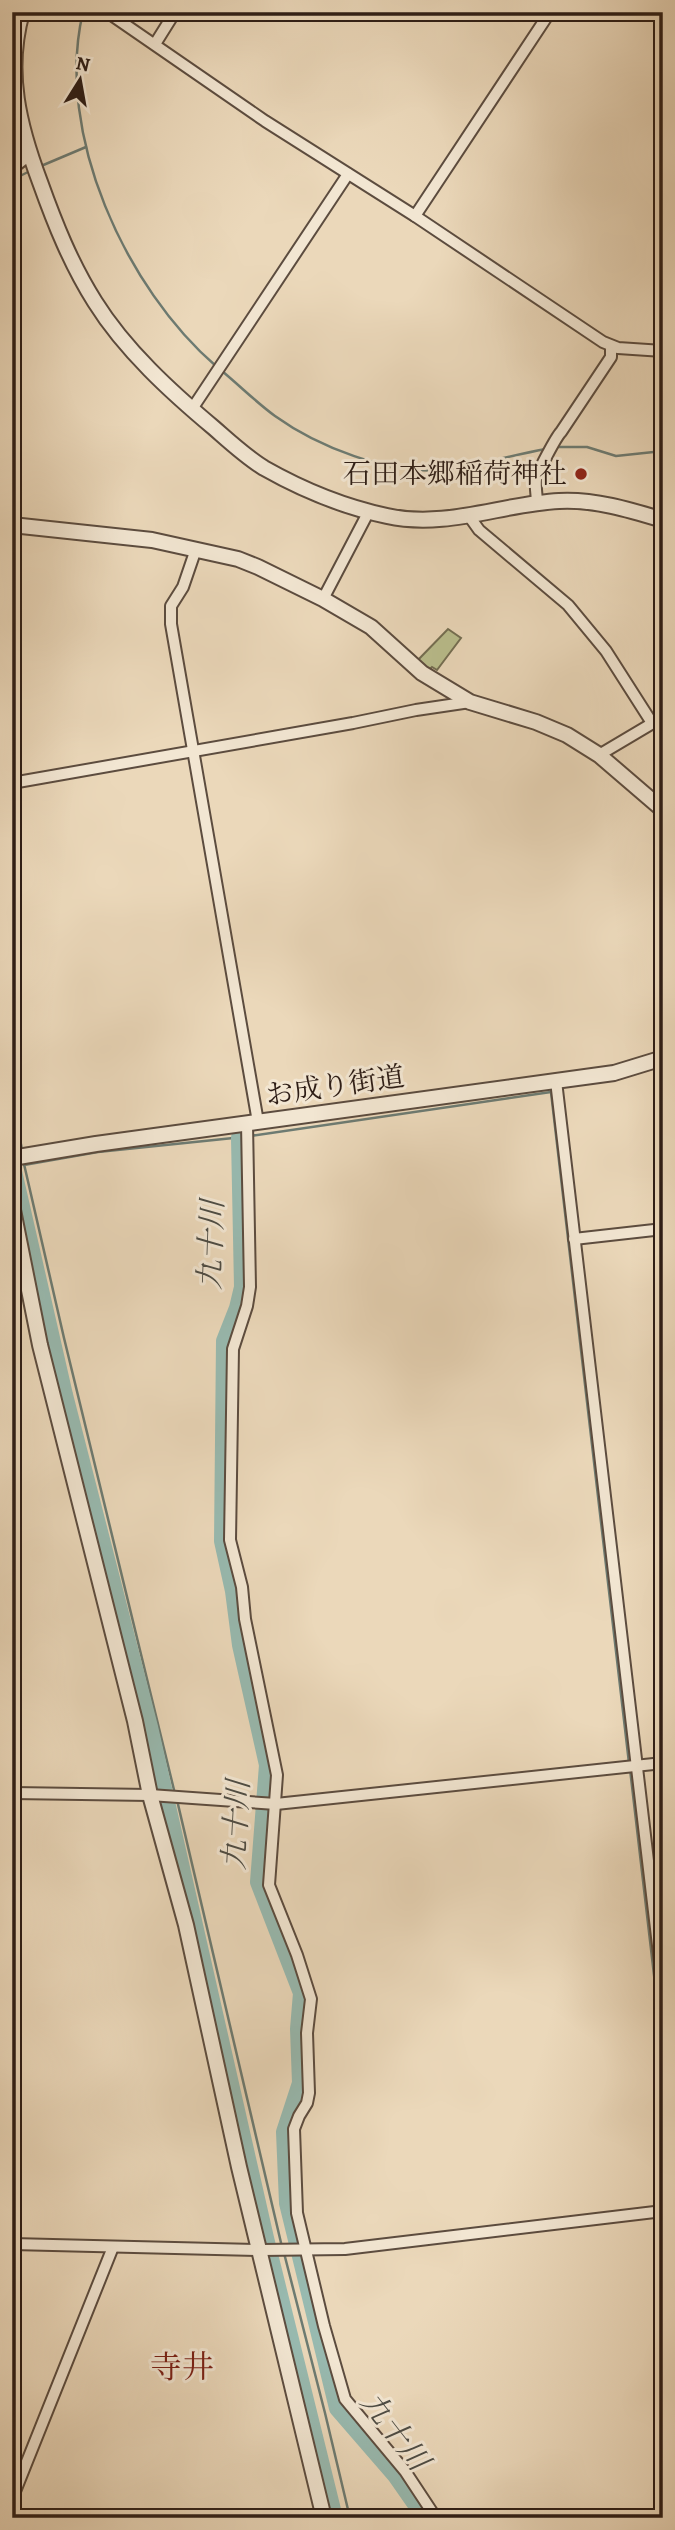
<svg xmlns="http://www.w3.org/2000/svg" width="675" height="2530" viewBox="0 0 675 2530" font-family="Alegreya,'Noto Serif JP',serif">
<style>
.green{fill:#babe8d;stroke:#746e52;stroke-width:2}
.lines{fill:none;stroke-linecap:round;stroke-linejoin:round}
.stream{stroke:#6d7b72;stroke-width:2.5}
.river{stroke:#98bab0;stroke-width:18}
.minor-casing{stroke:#5c4c3f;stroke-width:14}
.tertiary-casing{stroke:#5c4c3f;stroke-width:18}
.minor{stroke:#f2e6d2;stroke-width:10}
.tertiary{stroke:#f2e6d2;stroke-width:14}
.poi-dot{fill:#8f2418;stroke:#f2e6d2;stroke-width:2.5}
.labels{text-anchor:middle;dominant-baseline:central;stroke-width:6;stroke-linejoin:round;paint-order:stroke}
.poi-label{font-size:28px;fill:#2d1d16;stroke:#f2e6d2;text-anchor:end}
.street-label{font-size:28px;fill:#2d1d16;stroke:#f2e6d2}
.water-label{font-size:30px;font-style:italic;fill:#4d4c44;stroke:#f2e6d2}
.quarter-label{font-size:32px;fill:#7a1f14;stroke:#f2e6d2}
</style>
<rect width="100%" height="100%" fill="#ebd8ba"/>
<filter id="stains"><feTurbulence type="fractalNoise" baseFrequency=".00286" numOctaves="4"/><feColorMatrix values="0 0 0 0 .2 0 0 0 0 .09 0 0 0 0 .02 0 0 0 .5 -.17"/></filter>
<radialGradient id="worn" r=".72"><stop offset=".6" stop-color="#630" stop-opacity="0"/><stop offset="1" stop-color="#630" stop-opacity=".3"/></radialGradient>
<path class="green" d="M448,629l13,9 -24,32 -5,-3 -3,3 -12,-9z"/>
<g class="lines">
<g class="stream">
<path d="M83,12c-29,121 43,277 134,355"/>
<path d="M41,166l45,-19"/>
<path d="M12,185l8,-9 12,-6"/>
<path d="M222,371c18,15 35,32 53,45 43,31 113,58 166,54 34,-4 71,-15 105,-21"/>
<path d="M556,447h31l29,9 47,-5"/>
<path d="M12,1095l10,55"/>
<path d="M250,1136l301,-44 78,671"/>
<path d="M24,1164l40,174 111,456"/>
<path d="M24,1165l74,-13 145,-15"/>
<path d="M630,1769l33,283"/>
<path d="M177,1800l105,447"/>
<path d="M284,2253l41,160 25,105"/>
</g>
<g class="river">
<path d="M240,1138l3,149 -5,21 -13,33 -2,200 11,50 7,54 27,120 -9,117 43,111 -3,36 2,54 -16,49 3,71 50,205 58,67 30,43"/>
<path d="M12,1167l52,228 85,332 116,511 69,280"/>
</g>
<defs>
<g id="minor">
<path d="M107,12l158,109 150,95 188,126 15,6 45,3"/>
<path d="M155,44l20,-32"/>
<path d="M415,216l135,-204"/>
<path d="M192,409l156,-235"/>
<path d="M537,503c0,-7 -2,-16 -1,-24 1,-6 20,-42 25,-47l50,-75v-11"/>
<path d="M469,516l10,14 89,75 38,46 46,72"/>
<path d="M196,549l-13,38 -12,19v18l87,498"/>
<path d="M323,599l46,-88"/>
<path d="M599,755l64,-38"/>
<path d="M12,783l341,-60 63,-13 54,-8"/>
<path d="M556,1081l107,907"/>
<path d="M247,1124l3,163 -3,19 -14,43 -3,191 12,47 3,32 32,156 -8,110 28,70 14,44 -4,34 2,60 -2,10 -8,13 -5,13 3,84 27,113 21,73 60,72 31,47"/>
<path d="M574,1239l89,-10"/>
<path d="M12,1793l138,2 126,9 387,-41"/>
<path d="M12,2244l249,6 84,-1 318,-38"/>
<path d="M12,2499l101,-252"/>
</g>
<g id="tertiary">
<path d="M22,12c-17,60 -3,114 18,170 15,42 31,82 55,120 30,48 76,90 119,126 16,14 32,29 50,40 37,21 81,39 123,48 59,13 114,-12 172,-15 35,-2 71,9 104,19"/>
<path d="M12,166l17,-13"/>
<path d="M12,525l140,15 86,19 20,8 65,32 48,28 51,46 48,29 66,20 31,13 32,20 64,55"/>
<path d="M12,1158l84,-14 518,-71 49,-15"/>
<path d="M12,1205l28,140 95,376 15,74 36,130 53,242 85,351"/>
</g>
</defs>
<use href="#minor" class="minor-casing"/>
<use href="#tertiary" class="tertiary-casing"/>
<use href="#minor" class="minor"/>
<use href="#tertiary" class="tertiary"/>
</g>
<circle class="poi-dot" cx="581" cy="474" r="7"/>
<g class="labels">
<g class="poi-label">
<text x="567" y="474">石田本郷稲荷神社</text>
</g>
<g class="street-label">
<text transform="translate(335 1086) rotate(-8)">お成り街道</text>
</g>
<g class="water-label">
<text transform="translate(211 1245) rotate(-88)">九十川</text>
<text transform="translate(236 1825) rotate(-87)">九十川</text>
<text transform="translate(395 2431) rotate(52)">九十川</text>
</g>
<g class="quarter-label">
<text x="182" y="2367">寺井</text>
</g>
</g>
<rect width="675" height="2530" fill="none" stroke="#ebd8ba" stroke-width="42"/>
<rect x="14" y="14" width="647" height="2502" fill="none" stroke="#2d1d16" stroke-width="3.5"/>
<rect x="21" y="21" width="633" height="2488" fill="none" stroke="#2d1d16" stroke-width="2"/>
<g transform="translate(80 80) rotate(11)" stroke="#f2e6d2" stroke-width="5" paint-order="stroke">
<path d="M0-5L12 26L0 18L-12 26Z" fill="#2d1d16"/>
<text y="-10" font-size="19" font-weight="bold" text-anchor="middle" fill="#2d1d16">N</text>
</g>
<rect width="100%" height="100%" filter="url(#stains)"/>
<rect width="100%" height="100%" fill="url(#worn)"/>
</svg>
